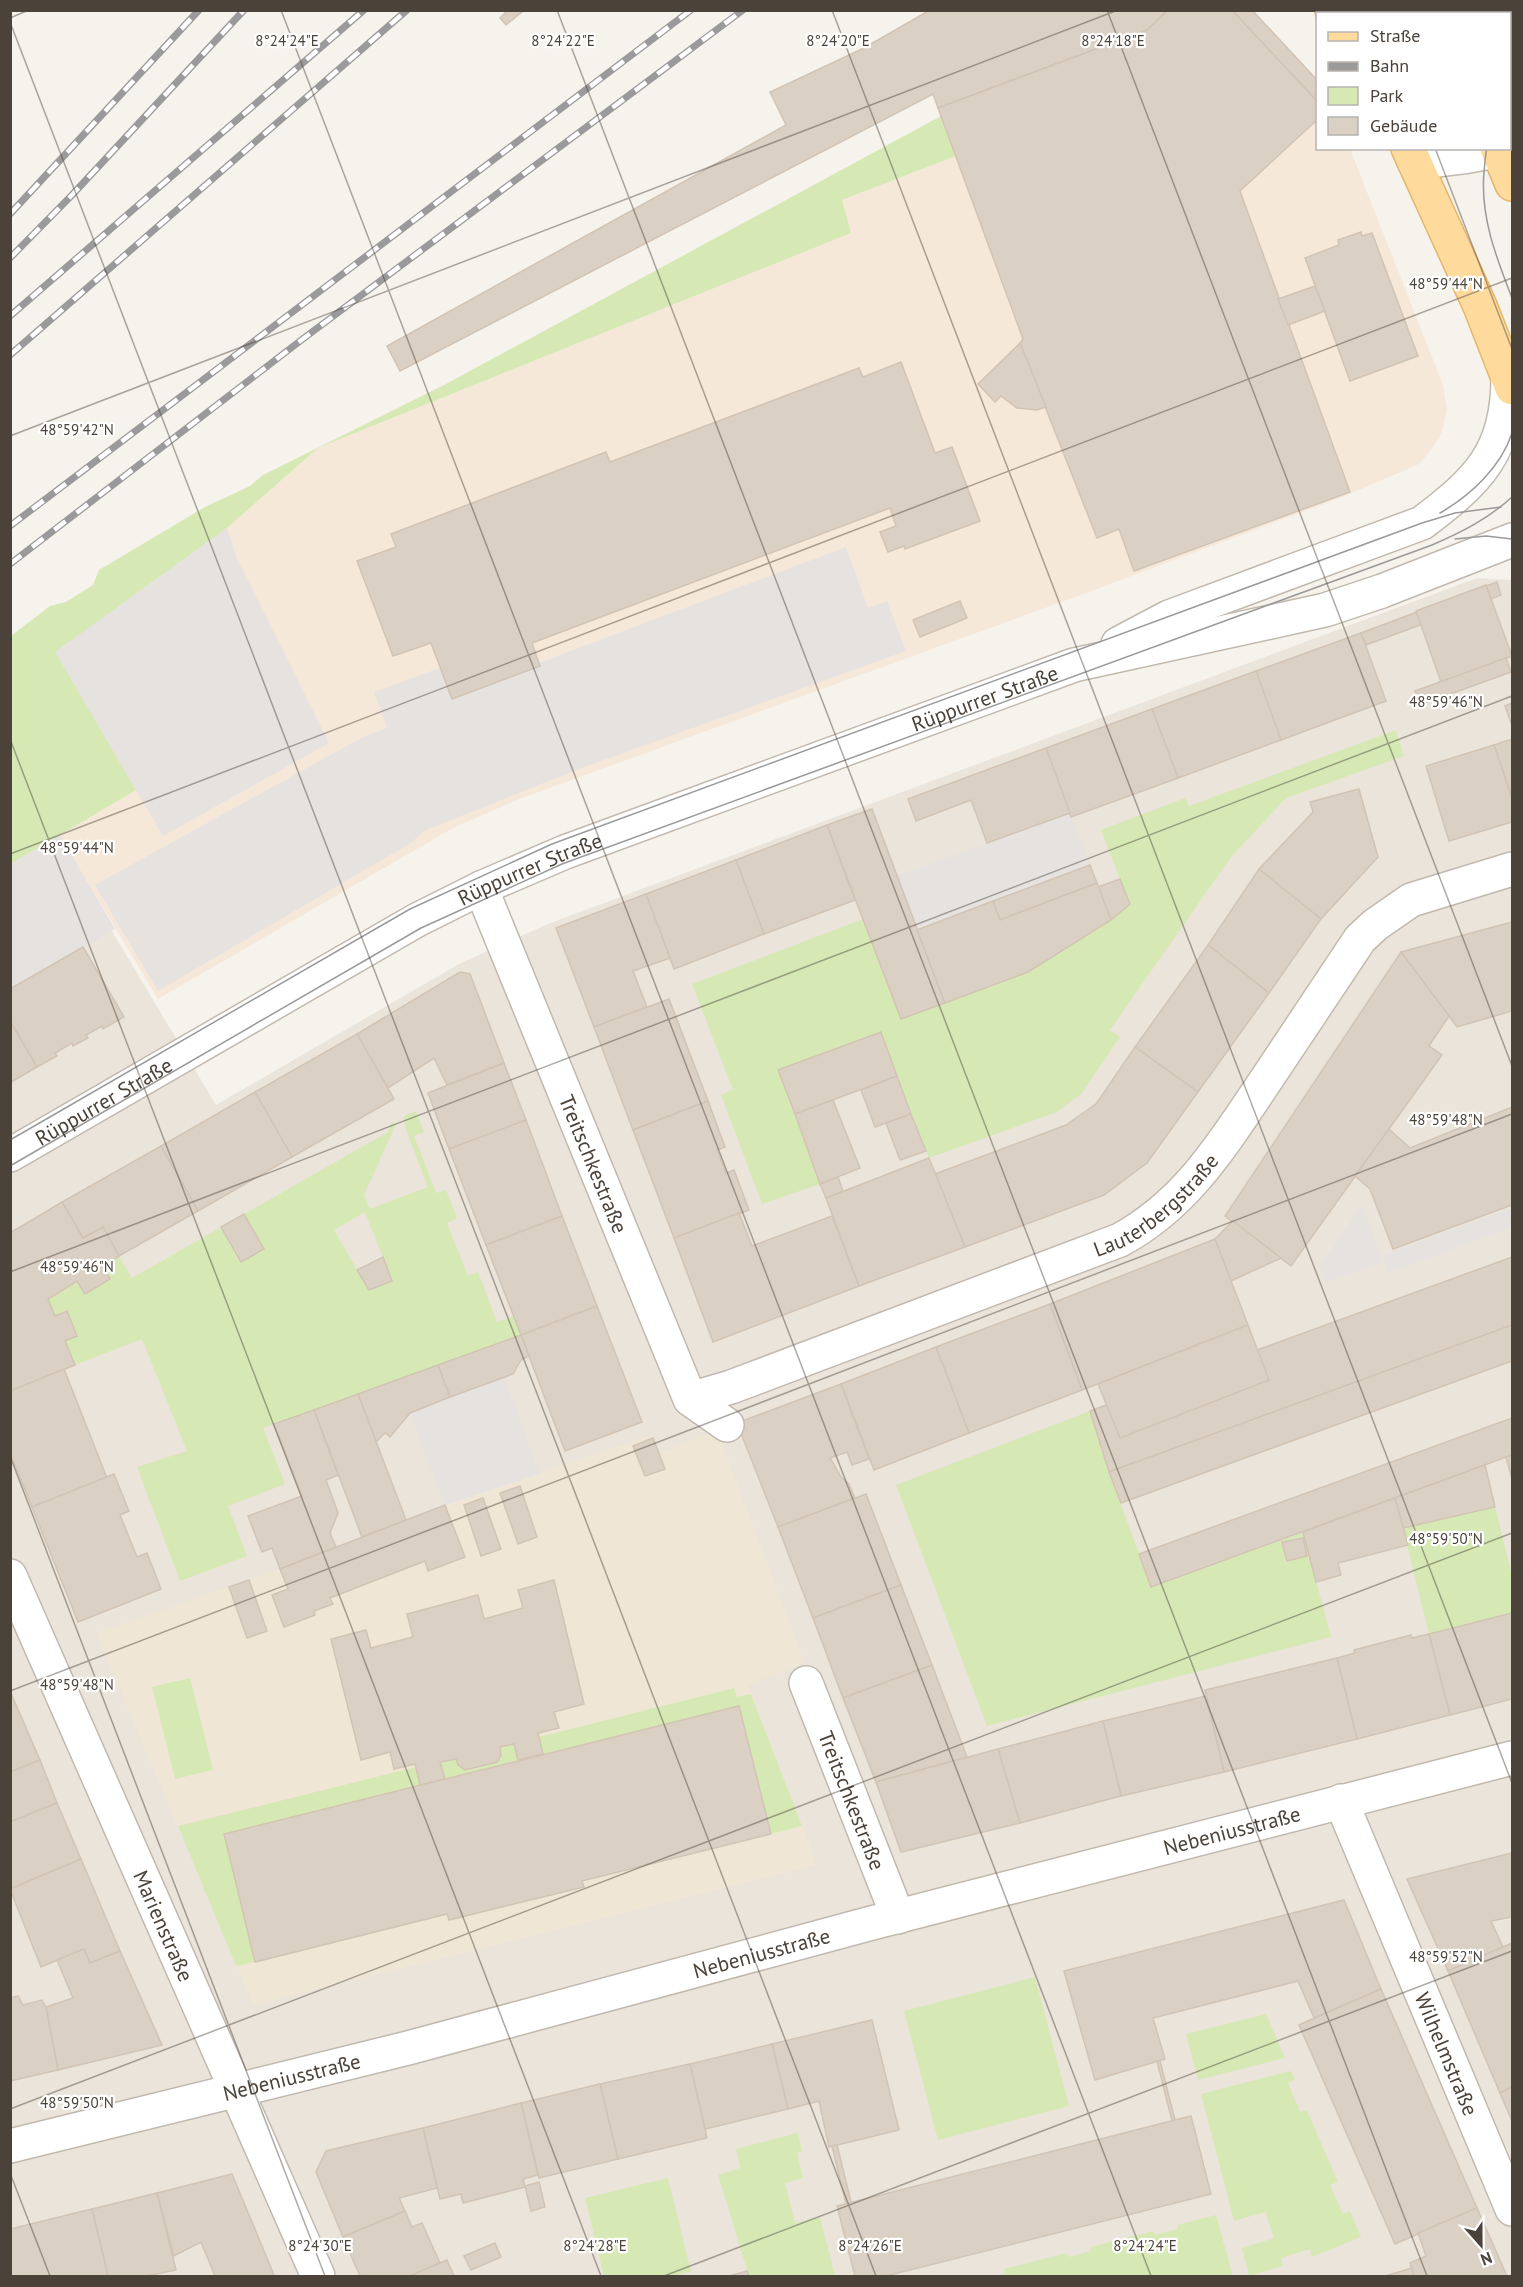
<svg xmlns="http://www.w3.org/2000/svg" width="1523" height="2287" viewBox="0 0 1523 2287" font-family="'PT Sans',sans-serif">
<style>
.residential{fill:#eae4da}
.commercial{fill:#f6e8d8}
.education{fill:#efe6d6}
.green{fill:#d6e9b5;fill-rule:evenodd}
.parking{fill:#e5e2e0}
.building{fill:#dbd0c4;stroke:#d2c4b4;stroke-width:1.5}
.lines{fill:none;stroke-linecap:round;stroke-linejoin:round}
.minor-casing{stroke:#c2b9ae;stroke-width:36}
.major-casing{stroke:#e4b76b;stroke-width:36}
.minor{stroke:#fff;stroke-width:33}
.major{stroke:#fedb9d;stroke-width:33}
.tram{stroke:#9a9a9a;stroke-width:1.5}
.rail-casing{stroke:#9a9a9a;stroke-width:7}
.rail{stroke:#fff;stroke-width:4.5;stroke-dasharray:14;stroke-linecap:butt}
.ticks{fill:none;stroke:#4b4239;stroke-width:1.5;stroke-opacity:0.45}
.labels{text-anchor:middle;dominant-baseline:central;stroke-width:4.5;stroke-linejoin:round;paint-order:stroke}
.street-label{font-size:21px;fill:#4b4239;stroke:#fff}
.ticks-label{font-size:15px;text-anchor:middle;fill:#4b4239;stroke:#fff;stroke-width:4.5;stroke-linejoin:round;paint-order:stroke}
</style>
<rect width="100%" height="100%" fill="#f6f2ec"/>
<path class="residential" d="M1477,578l35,2v1696h-1501l-1,-1515 206,344 243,-141 89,-40z"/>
<path class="commercial" d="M1147,30l170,73 1,45 32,1 93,236 4,24 -5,23 -11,18 -12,14 -74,32 -259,97 -567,206 -66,29 -295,171 -147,-245v-75l216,-151 91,-80 532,-215 -8,-33 114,-44 -18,-48z"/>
<path class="education" d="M717,1431l88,232 -57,22 69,180 -564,140 -157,-372 184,-64 165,-64 207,-70 7,18z"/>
<g class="green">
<path d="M941,116l15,40 -114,44 9,33 -533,215 -91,80 -171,124 80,138 -125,74v-228l39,-30 16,-4 27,-17 6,-15 106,-63 45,-21 13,-11 183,-91z"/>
<path d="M1396,730l8,26 -118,42 -55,59 -121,173 10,7 -38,56 -25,19 -128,46 -49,-126 -102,38 42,114 -58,20 -41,-109 12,-5 -41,-106 171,-65 38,100 127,-47 83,-52 19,-15 -29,-75 84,-32 4,8z"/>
<path d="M416,1111l8,21 -10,4 22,57 10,-3 11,28 -10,5 21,53 10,-4 19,50 17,-6 7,19 -258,93 22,56 -57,22 19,50 -67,25 -43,-114 50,-16 -45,-112 -67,26 -10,-24 11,-5 -9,-25 -12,5 -7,-17 29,-18 8,13 25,-15 -8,-13 17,-10 13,22 256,-146 4,-10 4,2 -32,71 6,14 58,-22 -22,-57 -2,-14zM365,1212l27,69 -23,9 -35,-60z"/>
<path d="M1090,1411l19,61 42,114 152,-54 28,105 -344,89 -91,-241z"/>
<path d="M1495,1507l17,69v37l-83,21 -26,-106z"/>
<path d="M190,1678l23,92 -38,9 -23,-92z"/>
<path d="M734,1688l3,9 14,-3 51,132 -31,8 -32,-128 -196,48 -4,-17z"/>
<path d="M514,1744l4,16 -73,19 -5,-17 16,-3 2,6 7,5 32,-8 4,-7 -1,-8z"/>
<path d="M416,1767l4,18 -5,1 -191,48 31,128 -19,4 -58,-140z"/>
<path d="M1035,1977l34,129 -131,34 -34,-129z"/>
<path d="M1266,2014l19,44 -87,22 -12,-46z"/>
<path d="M1291,2071l4,8 -7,4 12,29 7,-2 31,72 -8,3 13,29 7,-3 11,26 -49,20 -2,-8 -29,9 2,8 -34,10 -7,-28 32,-10 -9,-26 -31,9 -33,-127z"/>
<path d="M798,2133l4,18 -5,2 6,25 -18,5 10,40 25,-6 15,59h-86l-31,-101 22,-7 -4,-19z"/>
<path d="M668,2178l23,94 -21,4h-66l-19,-78z"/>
<path d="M1216,2215l17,61h-239l11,-2 -1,-5 63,-16 2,4 22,-6v-4l62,-16 2,4 23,-6 -1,-4z"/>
</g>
<g class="parking">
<path d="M227,528l9,28 93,187 -166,93 -108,-184z"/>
<path d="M846,547l22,61 19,-7 19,50 -330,119 -150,60 -17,14 -251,147 -63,-106 268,-148 24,-9 -13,-36 66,-24 13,31 86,-33v-3z"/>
<path d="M1070,813l20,52 -173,65 -20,-54z"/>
<path d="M60,835l55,94 -104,60 -1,-125z"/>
<path d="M1362,1205l20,57 -56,20 -6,-16z"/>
<path d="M1512,1208v19l-123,46 -7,-17z"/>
<path d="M504,1377l35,97 -94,31 -35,-92z"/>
</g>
<g class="building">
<path d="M508,10l15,1 -17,14 -6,-7z"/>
<path d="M930,10h232l3,4 -18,16 -209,78 -5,-14 -533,277 -13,-25 399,-221 -16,-33 94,-44z"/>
<path d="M1168,10h64l86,92v17l-78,72 110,301 -216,79 -15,-42 -22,9 -77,-195 3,-4 -85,-231 209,-78z"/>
<path d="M1232,10h20l66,71 -2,19z"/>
<path d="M1361,232l1,4 10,-3 46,123 -68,25 -45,-123 34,-13 -1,-5z"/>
<path d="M1315,286l10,25 -37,14 -10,-26z"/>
<path d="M1020,343l26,64 -9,3 -20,-2 -16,-12 -6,6 -17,-18z"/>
<path d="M901,362l34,91 17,-6 28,74 -75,28 -1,-3 -16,6 -8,-20 16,-6 -6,-18 -358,135 8,23 -88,33 -21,-56 -38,13 -36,-95 39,-14 -5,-13 215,-82 4,10 249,-94 4,9z"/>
<path d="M1497,582l4,13 -135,50 -5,-12z"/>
<path d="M1486,585l26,71 -71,26 -25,-71z"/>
<path d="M960,601l7,17 -47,19 -7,-17z"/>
<path d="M1361,633l25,68 -105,39 -25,-69z"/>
<path d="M1506,658l5,14 -91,33 -5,-14z"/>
<path d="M1256,671l25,69 -103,38 -26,-69z"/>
<path d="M1512,703v23l-7,-20z"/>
<path d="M1152,709l26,69 -107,39 -25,-69z"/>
<path d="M1512,739v59l-18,-53z"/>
<path d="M1494,745l18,53v24l-63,19 -23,-75z"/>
<path d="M1046,748l24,65 -83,30 -16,-43 -55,21 -8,-22z"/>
<path d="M1359,789l19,68 -57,62 -62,-50 54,-57 -3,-10z"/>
<path d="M872,809l73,194 -44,16 -74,-194z"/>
<path d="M827,825l28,75 -91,34 -28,-74z"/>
<path d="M736,860l28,74 -90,35 -28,-75z"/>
<path d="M1090,865l7,18 -97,37 -7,-19z"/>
<path d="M1259,869l62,50 -52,74 -61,-48z"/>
<path d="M1120,879l10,25 -19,16 -13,-33z"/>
<path d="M1097,883l14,37 -83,52 -83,31 -28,-73 76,-29 7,19z"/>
<path d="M646,894l24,64 -37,13 14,36 -53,20 -38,-99z"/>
<path d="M1512,922v89l-55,16 -56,-75z"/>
<path d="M1208,945l61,48 -71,99 -63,-45z"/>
<path d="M83,947l41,70 -21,12 -1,-3 -16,9 2,3 -15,8 -1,-3 -17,10 2,3 -20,11 -27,-46v-32z"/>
<path d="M1401,952l48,64 -20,30 13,9 -151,211 -66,-50z"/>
<path d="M460,972l10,2 34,89 -57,22 -13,-27 -46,30 -31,-54z"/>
<path d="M669,999l39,102 -75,29 -39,-103z"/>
<path d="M10,1021l27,46 -27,16z"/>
<path d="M881,1032l16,44 -102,38 -17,-44z"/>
<path d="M357,1034l37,65 -102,58 -37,-65z"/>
<path d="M1135,1047l63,45 -51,71 -43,32 -139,52 -30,-73 131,-49 30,-21z"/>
<path d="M504,1063l22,57 -77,29 -21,-56z"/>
<path d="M897,1076l14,38 -36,13 -14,-37z"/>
<path d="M255,1092l37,65 -94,54 -37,-65z"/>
<path d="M833,1100l27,68 -40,16 -25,-70z"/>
<path d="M708,1101l17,46 -8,3 9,23 8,-3 15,40 -75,28 -41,-108z"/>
<path d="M1512,1107v98l-119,44 -23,-60 -15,-13 34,-47 21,19z"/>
<path d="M911,1114l15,37 -26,9 -14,-37z"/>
<path d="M526,1120l36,96 -76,29 -37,-96z"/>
<path d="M161,1146l37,65 -79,45 -16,-29 -20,11 -21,-36z"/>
<path d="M929,1158l36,89 -106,39 -33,-88z"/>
<path d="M838,1177l5,14 -17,7 -6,-14z"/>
<path d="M62,1202l21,36 20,-11 16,29 -17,10 8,13 -25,15 -8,-13 -29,18 7,17 12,-5 10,25 -12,5 10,24 -65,26v-158z"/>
<path d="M739,1213l13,33 80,-30 27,70 -146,56 -39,-104z"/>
<path d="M244,1214l20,35 -23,13 -20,-35z"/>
<path d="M562,1216l35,90 -76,29 -35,-90z"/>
<path d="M1233,1221l48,37 -50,23 -16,-42z"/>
<path d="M1215,1239l33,86 -166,65 -32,-86z"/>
<path d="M383,1257l9,24 -23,9 -12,-20z"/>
<path d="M1512,1257v68l-403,147 -19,-61z"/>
<path d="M1050,1304l32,86 -113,43 -33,-86z"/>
<path d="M597,1306l45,116 -77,29 -44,-116z"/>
<path d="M1248,1325l21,55 -149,58 -22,-54z"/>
<path d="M1512,1325v36l-391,142 -12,-31z"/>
<path d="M521,1335l8,21 -8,4 -8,14 -63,23 -12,-32z"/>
<path d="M936,1347l33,86 -95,37 -33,-86z"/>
<path d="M438,1365l12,32 -40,16 -20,24 -5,-4 -9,9 -18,-48z"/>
<path d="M64,1369l43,109 -75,29 -22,-54v-62z"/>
<path d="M841,1384l28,75 -17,6 -5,-13 -17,6 11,19 8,7 6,14 -77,29 -41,-104z"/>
<path d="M358,1394l48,126 -44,17 -48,-127z"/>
<path d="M314,1410l24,65 -12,5 12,33 -8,20 6,14 -56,22 -8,-21 -10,4 -14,-36 54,-20 -28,-72z"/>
<path d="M1512,1418v37l-361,132 -12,-33z"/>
<path d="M653,1438l12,31 -20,7 -12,-30z"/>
<path d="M1512,1455v24l-6,-22z"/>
<path d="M1485,1465l10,42 -92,21 -8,-30z"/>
<path d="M114,1474l15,37 -9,4 17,42 10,-4 14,36 -83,33 -46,-115z"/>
<path d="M520,1486l17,51 -19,7 -18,-51z"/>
<path d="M866,1494l35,91 -88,33 -35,-91z"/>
<path d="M483,1498l18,51 -20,7 -17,-51z"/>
<path d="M1395,1498l13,47 -70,18 3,12 -25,7 -13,-50z"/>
<path d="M445,1505l20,52 -37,14 -3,-10 -95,37 3,6 -19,7 1,4 -31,12 -12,-32 16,-6 -8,-20z"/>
<path d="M1303,1538l4,18 -20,5 -5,-19z"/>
<path d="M249,1580l18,51 -20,7 -18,-51z"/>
<path d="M554,1580l30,124 -30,8 5,16 -21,5 5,21 -25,6 -4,-16 -14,3 1,8 -4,7 -32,8 -7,-5 -2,-6 -16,3 5,17 -25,6 -5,-21 -21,5 -4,-17 -29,8 -30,-121 35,-9 5,18 42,-11 -6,-23 71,-19 6,24 39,-11 -5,-18z"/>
<path d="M901,1585l31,80 -89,33 -30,-80z"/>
<path d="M1512,1613v86l-62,16 -21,-81z"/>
<path d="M1429,1634l21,81 -93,24 -20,-81 18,-5 -1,-3 57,-15 1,3z"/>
<path d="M1337,1658l20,81 -133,33 -19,-82z"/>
<path d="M932,1665l35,92 -91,25 -33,-84z"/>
<path d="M10,1691l30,69 -30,12z"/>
<path d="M1206,1696l18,76 -103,24 -18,-75z"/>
<path d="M739,1706l32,128 -189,47 2,6 -135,33 -2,-6 -192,48 -31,-128z"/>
<path d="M1103,1721l18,75 -101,27 -22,-74z"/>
<path d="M998,1749l22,74 -119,29 -25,-70z"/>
<path d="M40,1760l17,43 -47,19v-50z"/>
<path d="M57,1803l24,56 -71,30v-67z"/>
<path d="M1512,1853v64l-21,4 12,26 -55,24 -41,-92z"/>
<path d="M81,1859l39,92 -30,12 -6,-14 -43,18 -31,-78z"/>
<path d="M1344,1900l37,89 -67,29 -16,-37 -145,37 12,41 -70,21 -31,-109z"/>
<path d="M1512,1943v144l-12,6 -52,-122z"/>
<path d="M84,1949l6,14 30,-12 42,94 -104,25 -12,-63 27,-9 -16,-38z"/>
<path d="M1381,1989l96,219 -82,36 -96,-219z"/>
<path d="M18,1996l5,9 19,-5 4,7 12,63 -48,11v-83z"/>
<path d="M872,2020l27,110 -70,17 -10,-46 -31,8 -16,-65z"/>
<path d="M772,2044l16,65 -83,20 -15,-65z"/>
<path d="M1157,2061h3l15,59 -3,1z"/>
<path d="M690,2064l17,74 -89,21 -18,-75z"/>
<path d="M600,2084l18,75 -79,19 -18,-75z"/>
<path d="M1512,2087v34l-12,-28z"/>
<path d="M521,2103l17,72 -15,4 2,8 -62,16 -2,-9 -21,5 -17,-71z"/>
<path d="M1191,2116l20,78 -325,82h-31l-18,-70z"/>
<path d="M423,2128l14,60 -38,10 6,13 -62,26 -27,-65 10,-21z"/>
<path d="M837,2145l14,57 -5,2 -14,-58z"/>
<path d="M232,2174l42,101 -3,1h-56l-14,-34 -27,14 -17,-63z"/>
<path d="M539,2182l6,25 -14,4 -6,-25z"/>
<path d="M157,2193l19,77 -29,6h-39l-16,-67z"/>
<path d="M1477,2208l30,68h-93l-4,-13 16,-7 -8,-23z"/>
<path d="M92,2209l16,67h-98v-47z"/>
<path d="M405,2211l7,16 10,-4 18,40 -30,13h-50l-17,-39z"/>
<path d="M495,2243l6,14 -30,13 -7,-14z"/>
<path d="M447,2260l7,16h-44l30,-13z"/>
<path d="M1412,2268l2,8h-29z"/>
<path d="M747,2271l2,5h-20z"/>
</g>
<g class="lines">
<defs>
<g id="minor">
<path d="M1510,48l2,-3"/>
<path d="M1415,163l48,-6 49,-9"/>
<path d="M1118,644l51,-27 253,-94c56,-42 86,-71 86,-145"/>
<path id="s1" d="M481,888l209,511 37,26"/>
<path id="s2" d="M10,1155l407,-235 64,-32 84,-36 509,-187 251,-55 57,-19 130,-51"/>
<path id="s3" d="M690,1399l41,-12 389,-147c68,-37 104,-98 146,-160 31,-47 63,-94 94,-141l15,-14 36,-25 101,-31"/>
<path id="s4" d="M10,1576l308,700"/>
<path id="s5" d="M806,1683l92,234"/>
<path id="s6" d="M1341,1801l171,408"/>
<path id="s7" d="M10,2146l398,-98 460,-124 644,-166"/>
</g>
<g id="major">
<path d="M1332,10l1,4"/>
<path d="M1413,10l3,4"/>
<path d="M1408,148l72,158 32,82"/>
<path d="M1497,148l15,36"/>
</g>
</defs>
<use href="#minor" class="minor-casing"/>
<use href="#major" class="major-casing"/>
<use href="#minor" class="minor"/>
<use href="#major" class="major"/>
<g class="tram">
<path d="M1510,104l2,-5"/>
<path d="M1487,148c-2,8 -2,16 -3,24 -4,44 12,85 28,126"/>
<path d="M1440,513c31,-18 61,-46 72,-80"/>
<path d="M1455,539l31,-3 26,3"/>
<path d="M10,1140l400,-231 142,-65 870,-321 33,-10 46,-6"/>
<path d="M10,1166l411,-238 141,-64 870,-319c30,-13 56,-26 80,-48"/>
</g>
<defs>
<g id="rail">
<path d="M10,214l189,-204"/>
<path d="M10,258l62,-63 172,-185"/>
<path d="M10,316l354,-306"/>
<path d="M10,355l397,-345"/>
<path d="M10,526l681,-516"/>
<path d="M10,564l294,-226 439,-328"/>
</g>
</defs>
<use href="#rail" class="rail-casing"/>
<use href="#rail" class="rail"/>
</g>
<path class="ticks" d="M281,10l870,2266M557,10l870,2266M832,10l680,1773M1107,10l405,1056M1382,10l2,4M10,18l19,-8M10,22l866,2254M1435,148l77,201M10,436l1108,-426M10,739l591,1537M10,854l1502,-576M10,1272l1502,-576M10,1456l315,820M10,1691l1502,-577M10,2109l1502,-576M10,2173l40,103M664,2276l848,-325"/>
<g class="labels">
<g class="street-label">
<text stroke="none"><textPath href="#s2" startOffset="1080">Rüppurrer Straße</textPath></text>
<text stroke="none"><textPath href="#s2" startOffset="594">Rüppurrer Straße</textPath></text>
<text stroke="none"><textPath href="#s2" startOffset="108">Rüppurrer Straße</textPath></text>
<text stroke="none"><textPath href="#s1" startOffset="298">Treitschkestraße</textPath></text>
<text stroke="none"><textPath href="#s3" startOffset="508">Lauterbergstraße</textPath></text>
<text stroke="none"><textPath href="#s5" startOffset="126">Treitschkestraße</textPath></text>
<text stroke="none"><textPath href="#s7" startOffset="1262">Nebeniusstraße</textPath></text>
<text stroke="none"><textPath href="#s4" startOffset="382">Marienstraße</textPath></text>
<text stroke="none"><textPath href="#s7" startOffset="776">Nebeniusstraße</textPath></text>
<text stroke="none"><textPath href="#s6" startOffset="274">Wilhelmstraße</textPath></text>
<text stroke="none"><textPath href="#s7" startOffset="290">Nebeniusstraße</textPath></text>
</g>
</g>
<g class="ticks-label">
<text x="287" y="46">8°24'24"E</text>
<text x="563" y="46">8°24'22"E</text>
<text x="838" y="46">8°24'20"E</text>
<text x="1113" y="46">8°24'18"E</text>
<text x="1446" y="289">48°59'44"N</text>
<text x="77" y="435">48°59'42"N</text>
<text x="1446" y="707">48°59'46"N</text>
<text x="77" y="853">48°59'44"N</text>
<text x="1446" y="1125">48°59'48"N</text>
<text x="77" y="1272">48°59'46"N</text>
<text x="1446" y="1544">48°59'50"N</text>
<text x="77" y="1690">48°59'48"N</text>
<text x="1446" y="1962">48°59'52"N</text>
<text x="77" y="2108">48°59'50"N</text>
<text x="320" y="2251">8°24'30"E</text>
<text x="595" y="2251">8°24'28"E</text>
<text x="870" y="2251">8°24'26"E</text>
<text x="1145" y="2251">8°24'24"E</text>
</g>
<rect width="1523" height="2287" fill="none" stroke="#4b4239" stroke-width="24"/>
<rect x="1316" y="12" width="195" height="138" fill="#ffffff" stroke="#b7b3b0" stroke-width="1.5"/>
<rect x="1328" y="32" width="30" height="9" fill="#fedb9d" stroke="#b7b3b0" stroke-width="1.5"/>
<text x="1370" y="42" font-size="18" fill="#4b4239">Straße</text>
<rect x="1328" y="62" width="30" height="9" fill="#9a9a9a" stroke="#b7b3b0" stroke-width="1.5"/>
<text x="1370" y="72" font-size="18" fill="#4b4239">Bahn</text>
<rect x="1328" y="87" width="30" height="18" fill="#d6e9b5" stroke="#b7b3b0" stroke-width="1.5"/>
<text x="1370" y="102" font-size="18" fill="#4b4239">Park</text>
<rect x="1328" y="117" width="30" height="18" fill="#dbd0c4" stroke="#b7b3b0" stroke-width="1.5"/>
<text x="1370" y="132" font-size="18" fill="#4b4239">Gebäude</text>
<g transform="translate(1481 2245) rotate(159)" stroke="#ffffff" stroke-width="4.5" paint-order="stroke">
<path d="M0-4.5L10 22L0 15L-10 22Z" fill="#4b4239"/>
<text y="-9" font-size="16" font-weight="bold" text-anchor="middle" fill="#4b4239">N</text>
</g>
</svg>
